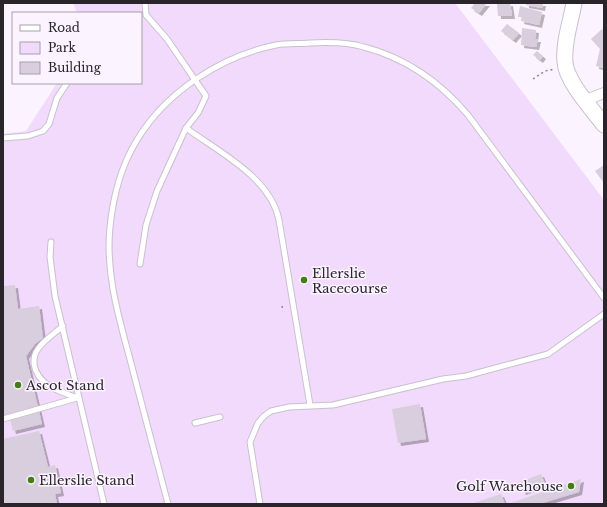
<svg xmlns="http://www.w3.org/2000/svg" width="607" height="507" viewBox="0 0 607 507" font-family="'Libre Baskerville',serif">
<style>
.green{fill:#f1dafb}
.building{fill:#d8cedd;filter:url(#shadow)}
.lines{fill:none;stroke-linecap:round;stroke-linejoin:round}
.service-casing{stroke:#c9c0ce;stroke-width:7}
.minor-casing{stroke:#c9c0ce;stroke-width:12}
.secondary-casing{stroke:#c9c0ce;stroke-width:17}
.path{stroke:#8b858d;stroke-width:1.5;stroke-dasharray:2 3;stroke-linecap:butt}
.service{stroke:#fff;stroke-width:5}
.minor{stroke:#fff;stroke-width:10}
.secondary{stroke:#fff;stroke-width:15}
.poi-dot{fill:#437d15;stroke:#fbf3ff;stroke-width:1.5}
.labels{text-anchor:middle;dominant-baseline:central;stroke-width:3;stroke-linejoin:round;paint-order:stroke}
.poi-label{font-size:13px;fill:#29252a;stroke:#fbf3ff;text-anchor:start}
</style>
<defs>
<filter id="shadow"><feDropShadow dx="3" dy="3" stdDeviation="0" flood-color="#0004"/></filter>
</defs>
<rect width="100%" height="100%" fill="#fbf3ff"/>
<path class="green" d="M73,3h382l149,197v304h-601v-370l23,-3 31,-48h84v-70h-64z"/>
<g class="building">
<path d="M475,3h12l-8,10 -8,-5z"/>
<path d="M510,3l2,13h-14l-1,-12z"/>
<path d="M526,3h17l-1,5 -16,-3z"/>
<path d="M520,6l22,6 -3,13 -18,-4 1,-4h-4z"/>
<path d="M507,24l12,9 -6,7 -12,-9z"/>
<path d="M522,28l14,2 -1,9h3l-2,8 -15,-2z"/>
<path d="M602,29l2,3v36l-8,-2 4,-17 -9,-10z"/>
<path d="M537,51l6,5 -3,4 -7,-5z"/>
<path d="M604,165v18l-9,-12z"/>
<path d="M15,285l3,24 21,-3 4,32 -8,6 -9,12 16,68 -29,7 -3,-12 -7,-5v-128z"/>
<path d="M420,404l6,35 -28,4 -6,-34z"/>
<path d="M39,431l9,36 7,-2 6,28 -6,1 2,10h-54v-65z"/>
<path d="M541,474l4,10 -22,8 -3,-10z"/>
<path d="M581,479l-2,13 -40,12h-31z"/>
<path d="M501,494l4,10h-34z"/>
</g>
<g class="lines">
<defs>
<g id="service">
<path d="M186,128c33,24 85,50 93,92l31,185"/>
<path d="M3,138l25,-2 15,-5 6,-7 8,-26 10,-15"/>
<path d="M51,242l-1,15 5,39 49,208"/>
<path d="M140,264l6,-39 11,-34 29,-63 12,-15 8,-17 -39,-57 -21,-24 -1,-12"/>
<path d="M63,326c-8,7 -19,14 -25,23 -4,5 -4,9 -4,15 3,21 26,28 44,34"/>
<path d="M3,419l74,-21"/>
<path d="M195,423l25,-6"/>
<path d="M168,504c-12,-46 -24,-92 -36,-137 -12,-46 -27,-92 -22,-140 3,-30 11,-61 27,-87 29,-48 84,-84 139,-95 11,-2 23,-1 34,-2 18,-1 37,-1 54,4 42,11 76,35 104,68l136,183"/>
<path d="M260,504l-10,-62 8,-19 6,-7 7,-5 18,-4 44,-2 110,-26 23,-3 82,-22 56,-40"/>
</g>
<path id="minor" d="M586,100l18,-7"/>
<path id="secondary" d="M574,3c-3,18 -11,40 -9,59 1,19 27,47 39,63"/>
</defs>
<use href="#service" class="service-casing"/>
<use href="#minor" class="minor-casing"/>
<use href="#secondary" class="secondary-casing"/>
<g class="path">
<path d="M533,79l12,-8 10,-2"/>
<path d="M282,306l1,5"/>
</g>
<use href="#service" class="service"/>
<use href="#minor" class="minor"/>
<use href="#secondary" class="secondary"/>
</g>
<g class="poi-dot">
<circle cx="304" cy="280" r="4"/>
<circle cx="18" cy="385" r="4"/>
<circle cx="31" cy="480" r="4"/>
<circle cx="571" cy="486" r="4"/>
</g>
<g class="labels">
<g class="poi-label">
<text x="312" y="273">Ellerslie<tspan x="312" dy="15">Racecourse</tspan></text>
<text x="26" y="385">Ascot Stand</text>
<text x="39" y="480">Ellerslie Stand</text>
<text x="563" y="486" text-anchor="end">Golf Warehouse</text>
</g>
</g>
<rect width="607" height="507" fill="none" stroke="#29252a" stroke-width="8"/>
<rect x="12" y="12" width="130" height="72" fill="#fbf3ff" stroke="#a7a1aa"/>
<rect x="20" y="25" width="20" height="6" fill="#ffffff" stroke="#a7a1aa"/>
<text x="48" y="32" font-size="12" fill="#29252a">Road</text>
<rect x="20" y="42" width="20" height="12" fill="#f1dafb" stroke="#a7a1aa"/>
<text x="48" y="52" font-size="12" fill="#29252a">Park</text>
<rect x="20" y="62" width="20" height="12" fill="#d8cedd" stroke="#a7a1aa"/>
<text x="48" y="72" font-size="12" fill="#29252a">Building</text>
</svg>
